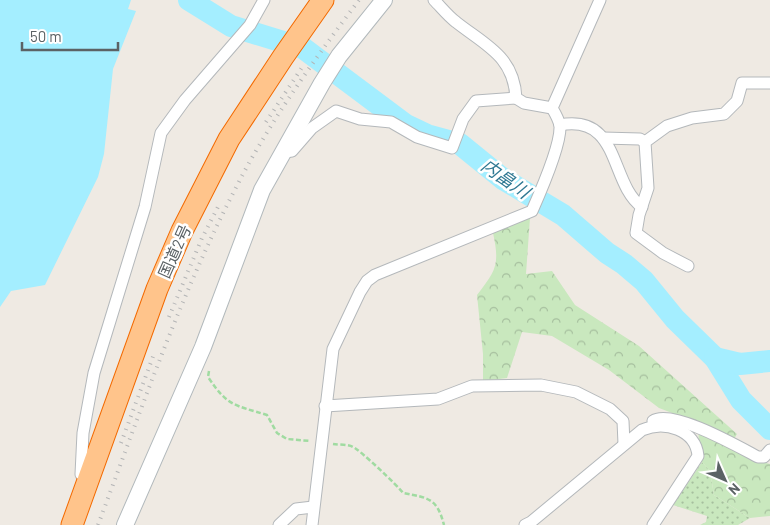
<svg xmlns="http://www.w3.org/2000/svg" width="770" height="525" viewBox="0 0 770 525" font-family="Barlow,'Noto Sans JP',sans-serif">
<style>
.grass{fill:url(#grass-dots)}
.forest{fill:url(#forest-crowns)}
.water{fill:#a4eeff}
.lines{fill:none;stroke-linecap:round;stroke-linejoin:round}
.river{stroke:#a4eeff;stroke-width:22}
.street-casing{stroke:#b4b8bb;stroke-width:13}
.secondary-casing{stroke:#b2b9bc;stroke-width:18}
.highway-casing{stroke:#f36a00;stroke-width:23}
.path{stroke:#a0dba1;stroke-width:2.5;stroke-dasharray:5 2.5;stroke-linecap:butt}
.street{stroke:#fff;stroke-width:11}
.secondary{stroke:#fff;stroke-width:16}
.highway{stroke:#ffc48b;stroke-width:21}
.rail{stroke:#b3b4b5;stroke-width:4;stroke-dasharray:1 6;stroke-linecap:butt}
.labels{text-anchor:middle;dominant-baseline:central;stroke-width:5;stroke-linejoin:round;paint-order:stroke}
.street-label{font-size:16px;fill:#5b6265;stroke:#fff}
.water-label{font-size:18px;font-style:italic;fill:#307993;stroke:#fff}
</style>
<defs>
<pattern id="grass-dots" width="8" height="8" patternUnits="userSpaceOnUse" patternTransform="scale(1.25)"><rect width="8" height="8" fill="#c9e8be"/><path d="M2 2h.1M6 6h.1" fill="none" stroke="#a6bf9e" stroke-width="1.8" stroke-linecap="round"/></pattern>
<pattern id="forest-crowns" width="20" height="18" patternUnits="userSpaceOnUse" patternTransform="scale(1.25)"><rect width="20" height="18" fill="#c9e8be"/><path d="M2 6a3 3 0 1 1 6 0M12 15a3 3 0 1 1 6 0" fill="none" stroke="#a6bf9e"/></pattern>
</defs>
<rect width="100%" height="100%" fill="#efeae3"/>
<path class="grass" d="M702,462l8,9 4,24 36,23 -12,7h-38l6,-3 1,-6 -34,-11z"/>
<g class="forest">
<path d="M530,218l-4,56 26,-3 23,34 64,41 98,88 -3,5 -33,-15 -42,-16 -50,-38 -57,-34 -30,-4 -15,46 -24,3v-27l-6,-59c19,-25 23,-30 16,-62z"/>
<path d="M699,432l59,29 12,3v52l-20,2 -36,-23 -4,-24 -8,-9c0,-10 -5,-20 -3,-30z"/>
</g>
<path class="water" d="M0,0h131l-3,9 8,2 -23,58 -9,85 -6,23 -53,108 -34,6 -11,16z"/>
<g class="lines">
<g class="river">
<path d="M189,0l42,26 72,22 103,77 21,10 33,9 43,35 60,36 44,38 17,11 20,17 31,38 40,39 26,42 29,29"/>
<path d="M715,358l25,6 30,-3"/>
</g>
<defs>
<g id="street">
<path d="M434,0c7,7 14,16 22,22 29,23 58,34 60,76l8,5 28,5"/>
<path d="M560,125c61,-11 49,58 82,82"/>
<path d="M603,138l37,1 5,3"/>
<path d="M285,152l7,-1 20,-23 24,-17 24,8 31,3 26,15 35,11 11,-29 13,-18 40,-3"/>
<path d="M688,266l-25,-13 -27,-20 3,-18 9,-27 -3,-46 22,-16 25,-8 32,-4 13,-13 5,-18h28"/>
<path d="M325,406l113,-7 34,-13 69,-1 35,7 34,17 13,12 1,23"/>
<path d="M653,421c18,-13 86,26 105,36h6l6,-7"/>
<path d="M89,476l-8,-2 2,-41 11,-60 51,-166 16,-74 24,-33 65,-75 14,-25"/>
<path d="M279,525l17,-16 17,-2"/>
<path d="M312,525l21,-176 27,-57 7,-11 8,-6 157,-64c8,-18 29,-66 28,-85 -1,-6 -5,-13 -8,-18l48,-108"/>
<path d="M525,525l6,-3 111,-92c23,-10 54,0 56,26l-45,69"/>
</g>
<path id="secondary" d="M125,525l78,-178 59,-157 60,-107 17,-27 45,-56"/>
<path id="highway" d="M72,525l85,-236 25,-58 47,-92 54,-82 40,-57"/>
</defs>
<use href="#street" class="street-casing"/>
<use href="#secondary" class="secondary-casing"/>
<use href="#highway" class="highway-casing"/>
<g class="path">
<path d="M209,371l-1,6c20,30 27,28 59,38l10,18 10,6 23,2"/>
<path d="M333,444c6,1 15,0 20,3 6,2 46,40 50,46 26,5 34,5 41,32"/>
</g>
<use href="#street" class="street"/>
<use href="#secondary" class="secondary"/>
<use href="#highway" class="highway"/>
<g class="rail">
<path d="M266,122l37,-56"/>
<path d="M169,317l33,-79 18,-35"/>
<path d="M121,443l33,-89"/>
<path d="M98,525c46,-123 88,-247 151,-362 32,-57 71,-111 110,-163"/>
</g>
</g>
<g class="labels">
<g class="street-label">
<text transform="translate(174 251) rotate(-66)">国道2号</text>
</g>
<g class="water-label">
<text transform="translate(506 178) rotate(35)">内畠川</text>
</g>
</g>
<g transform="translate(725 480) rotate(135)" stroke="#ffffff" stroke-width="4" paint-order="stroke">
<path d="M0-4L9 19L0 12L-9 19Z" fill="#5b6265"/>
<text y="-8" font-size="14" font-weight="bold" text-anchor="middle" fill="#5b6265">N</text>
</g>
<path d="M22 42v8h96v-8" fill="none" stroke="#5b6265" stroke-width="2.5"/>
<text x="30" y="42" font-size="15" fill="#5b6265" stroke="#ffffff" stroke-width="4" paint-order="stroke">50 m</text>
</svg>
